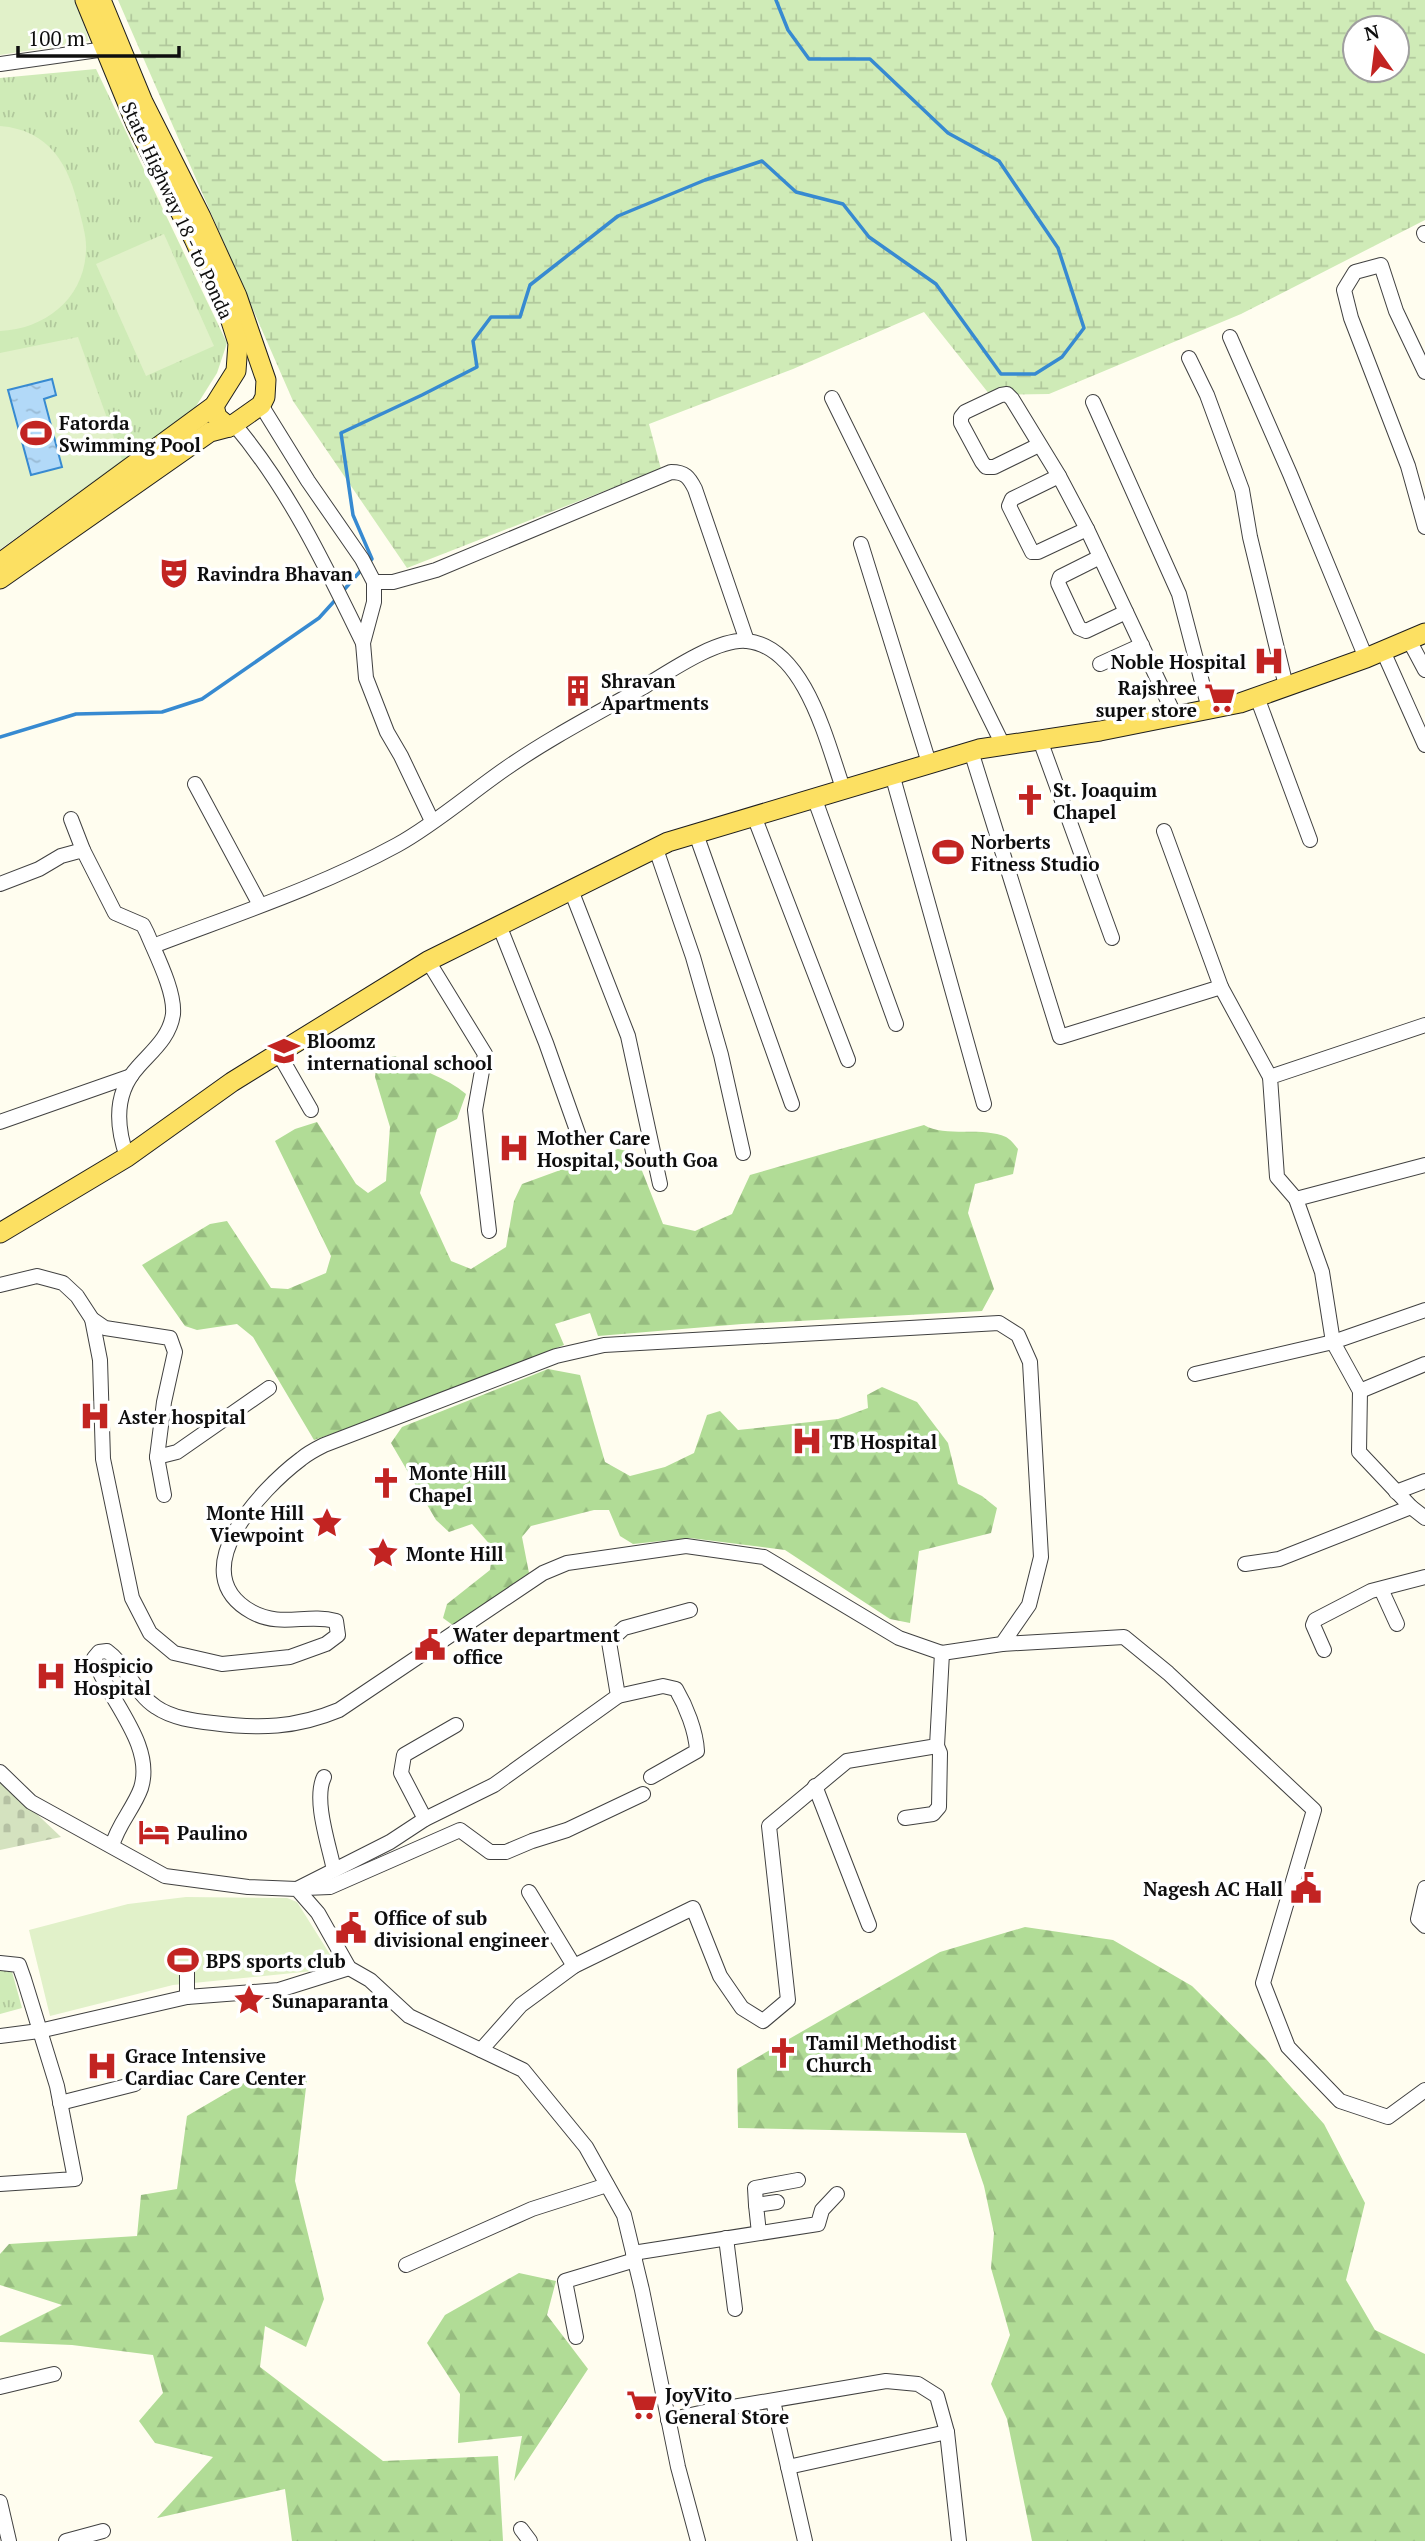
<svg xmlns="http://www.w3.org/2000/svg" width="1425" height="2541" viewBox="0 0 1425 2541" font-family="'PT Serif',serif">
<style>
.forest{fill:url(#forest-firs)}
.wetland{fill:url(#wetland-marsh);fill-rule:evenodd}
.cemetery{fill:url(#cemetery-stones)}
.park{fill:url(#park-tufts)}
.pitch{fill:#e1f1c9}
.water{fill:url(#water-ripples);stroke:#378ad1;stroke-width:2}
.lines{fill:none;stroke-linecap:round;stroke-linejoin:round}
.stream{stroke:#378ad1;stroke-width:3.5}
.minor-casing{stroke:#414141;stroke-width:16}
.major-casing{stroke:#1f1f1f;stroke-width:21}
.minor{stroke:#fff;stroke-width:14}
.major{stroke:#fce062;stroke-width:19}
.labels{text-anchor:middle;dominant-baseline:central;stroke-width:7;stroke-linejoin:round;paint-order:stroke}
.street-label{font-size:19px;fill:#0e0e0e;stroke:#fff}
.poi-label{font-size:19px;font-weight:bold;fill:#0e0e0e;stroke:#fff;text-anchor:start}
</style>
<defs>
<pattern id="forest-firs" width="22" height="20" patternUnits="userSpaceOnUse" patternTransform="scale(1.75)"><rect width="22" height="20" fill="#b1dc96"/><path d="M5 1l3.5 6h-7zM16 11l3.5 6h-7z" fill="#97bc80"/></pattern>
<pattern id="wetland-marsh" width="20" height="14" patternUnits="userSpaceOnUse" patternTransform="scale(1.75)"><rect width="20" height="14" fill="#cfebb7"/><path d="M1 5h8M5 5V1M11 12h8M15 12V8" fill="none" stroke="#b1c89c"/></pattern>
<pattern id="cemetery-stones" width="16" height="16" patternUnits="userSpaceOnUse" patternTransform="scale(1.75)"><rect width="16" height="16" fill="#d4e2bf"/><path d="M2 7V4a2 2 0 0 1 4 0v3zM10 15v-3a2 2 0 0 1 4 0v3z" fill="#b5c1a3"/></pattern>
<pattern id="park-tufts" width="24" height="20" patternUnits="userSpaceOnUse" patternTransform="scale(1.75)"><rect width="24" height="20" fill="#cfebb7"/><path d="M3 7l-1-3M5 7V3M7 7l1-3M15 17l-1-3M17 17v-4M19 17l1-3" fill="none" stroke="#b1c89c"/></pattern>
<pattern id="water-ripples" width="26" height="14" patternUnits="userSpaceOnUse" patternTransform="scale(1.75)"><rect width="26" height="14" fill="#b2d9f8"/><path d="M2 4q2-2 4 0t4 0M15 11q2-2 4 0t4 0" fill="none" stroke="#98b9d3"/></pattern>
</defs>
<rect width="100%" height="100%" fill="#fffdef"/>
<g class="forest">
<path d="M395,1056c24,14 51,21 71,38l-9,25 -20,10 -17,64 31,68 20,8 35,-22 8,-46 8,-17 96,-35 17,4 28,71 32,7 37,-17 18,-39 174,-50c22,13 57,1 82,12 4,2 9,8 12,12l-5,25 -38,10 -7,29 26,76 -12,22 -240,13 -144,12 -8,-23 -35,11 9,21 -172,68 -78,27 -61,-103 -16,-13 -40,6 -12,-4 -43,-61 68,-41 17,-3 44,67 17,1 38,-16 5,-17 -56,-115 20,-12 22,-7 39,62 12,9 18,-12 4,-54 -15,-50 2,-16z"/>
<path d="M548,1369l32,6 25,87 25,14 35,-9 29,-14 13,-38 13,-4 18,19 100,-11 30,-11 -1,-13 15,-8 35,15 31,41 10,41 24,12 15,12 -6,25 -72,18 -9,72 -20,-4 -105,-69 -95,-12 -57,6 -13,-8 -11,-26h-15l-63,16 -9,11 7,36 -75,53 -11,-8 4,-14 43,-34 3,-22 -21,-24 -23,8 -13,-12 -45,-77 11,-16z"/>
<path d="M1025,1927l88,13 79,46 74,73 58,65 41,79 -19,77 29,50 50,24v187h-393l-25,-122 -16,-35 19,-49 -19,-67 3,-35 -10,-47 -18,-53 -228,-5 -1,-59 203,-117z"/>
<path d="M252,2078l55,1 -12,102 29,118 -18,48 -41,-21 -5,41 123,94 115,-5 5,85h-211l-7,-52 -128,29 56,-61 -58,-14 -16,-22 24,-28 -10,-38 -81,-10 -72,-3v-6l62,-31 -62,-20v-31l9,-10 128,-8 4,-41 36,-6 10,-73z"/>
<path d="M519,2273l37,8 -9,34 41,54 -74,112 8,-45 -64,7 2,-49 -33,-51 18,-28z"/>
</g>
<path class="wetland" d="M118,0h1307v220l-184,94 -192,80 -59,1 -66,-83 -131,57 -144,55 12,45 -254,99 -114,-167zM1355,28h42v42h-42z"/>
<path class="cemetery" d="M0,1779l61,58 -61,13z"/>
<g class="park">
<path d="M96,69l131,274 -10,30 -22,35 -195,141v-471z"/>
<path d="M11,1968l11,40 -22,6v-44z"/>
</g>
<g class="pitch">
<path d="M0,0h77l12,41 -89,14z"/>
<path d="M0,126c50,4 69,39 79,83 3,14 8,28 7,42 -2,48 -41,78 -86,80z"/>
<path d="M164,234l50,112 -68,30 -50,-112z"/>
<path d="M78,337l44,123 -122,89v-196z"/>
<path d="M186,1897l101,1 10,4 34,54 -3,8 -15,7 -140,14 -123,31 -21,-86 99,-26z"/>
</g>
<path class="water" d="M52,379l4,16 -12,4 18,68 -31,8 -23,-85z"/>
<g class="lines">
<g class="stream">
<path d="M368,563l4,-4 -19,-44 -12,-82 81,-38 55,-28 -4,-26 18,-24h29l10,-32 88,-69 87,-36 57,-19 34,31 47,12 26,33 67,47 65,90h34l27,-17 22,-29 -26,-80 -59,-87 -51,-28 -78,-74h-61l-21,-29 -12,-30"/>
<path d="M343,591l20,-23"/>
<path d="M0,737l76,-23 86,-2 40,-13 117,-81 19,-21"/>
</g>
<defs>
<g id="minor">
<path d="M0,64l105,-15"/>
<path d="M1424,233l1,2"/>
<path d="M1230,337l60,137 76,184"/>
<path d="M1189,358l18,37 35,95 8,47 36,149"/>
<path d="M1425,372l-29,-61 -15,-46 -26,7 -11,18 7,28 57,148 17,61"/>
<path d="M832,398l171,347"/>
<path d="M1093,402l86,192 30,115"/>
<path d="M261,405l47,76 54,78 12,23v20l-11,41 3,35 21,54 14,24 31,65"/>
<path d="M234,424c55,65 92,143 129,219"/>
<path d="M1039,445l-45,22h-8l-4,-5 -21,-39v-6l4,-5 36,-17 6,-1 5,5 47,77 28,53 88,187"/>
<path d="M1059,476l-47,23 -3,7 23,46h6l49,-23"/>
<path d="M861,544l68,219"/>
<path d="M1100,557l-40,20 -2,6 21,45 7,3 40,-19"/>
<path d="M374,582h19l43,-12 235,-98c14,0 18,5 24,17l52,152"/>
<path d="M1409,640l16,30"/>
<path d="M1383,651l42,94"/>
<path d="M1100,664l42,-19"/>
<path d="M1257,697l53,143"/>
<path d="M1040,740l72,198"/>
<path d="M971,751l89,286 161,-50 -57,-156"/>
<path d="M892,774l92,330"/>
<path d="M195,784l65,121"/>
<path d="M814,797l82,227"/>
<path d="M754,816l94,244"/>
<path d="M71,819l12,31"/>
<path d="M696,834l96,270"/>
<path d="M656,849l37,108 28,98 22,98"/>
<path d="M0,884l39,-15 22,-13 22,-6 32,63 28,12 4,8c9,22 28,58 26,81 -3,23 -21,37 -35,53 -24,26 -22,59 -11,90"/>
<path d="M571,890l57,146 32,148"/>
<path d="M499,925l47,118 34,96"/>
<path d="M153,946c81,-31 167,-59 244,-101 38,-21 72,-51 108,-76 43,-30 91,-55 137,-81 25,-15 75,-50 105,-47 58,6 80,102 96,147"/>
<path d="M428,961l57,93 -10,56 14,121"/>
<path d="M1221,987l49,90"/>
<path d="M279,1054l32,56"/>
<path d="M0,1122l131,-46"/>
<path d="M1296,1199l129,-34"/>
<path d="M0,1285l37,-9 26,7 14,13 15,23 13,9 65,10 5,14 -11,50 -7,55 7,38"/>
<path d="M1425,1310l-92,32 27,49 -1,61 52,55 14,11"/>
<path d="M92,1319l8,41 3,99 29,139 18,35 24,20 48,11 68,-7 36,-13 12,-9 -2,-14c-29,-8 -55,7 -84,-9 -71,-39 9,-123 49,-153 7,-6 15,-10 23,-14l232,-89 48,-11 395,-22 19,12 12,27 11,195 -12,48 -27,39 -60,9 -43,-15 -135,-81 -78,-11 -119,17 -24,10 -204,137c-43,18 -80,19 -126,13 -19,-2 -41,-5 -57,-16 -22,-14 -29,-42 -49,-56l-8,1 -5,6c12,40 61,85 47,130 -7,20 -23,36 -29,58"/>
<path d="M1195,1374l138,-32 -11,-70 -26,-73 -19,-22 -7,-100 155,-52"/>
<path d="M1360,1391l65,-27"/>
<path d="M157,1457l20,-5 92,-64"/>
<path d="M1396,1492l29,-11"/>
<path d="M1245,1564l34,-5 132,-52"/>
<path d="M1381,1589l16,35"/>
<path d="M1002,1644l122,-7 44,36 146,137 -51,173 25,64 52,54 48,16 37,-27"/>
<path d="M1324,1650l-11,-25 2,-5 56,-29 54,-14"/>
<path d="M618,1696l45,-10 13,3c10,17 20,42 21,62l-46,26"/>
<path d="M0,1772l31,30 134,74 83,11 49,2 21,24 31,55 21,12 39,36 114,54 63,77 38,68 18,75 36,177 20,74"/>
<path d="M324,1777c-11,23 5,68 10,93"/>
<path d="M815,1786l54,139"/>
<path d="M905,1818l28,-4 6,-7 1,-54 -3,-7"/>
<path d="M425,1819l-24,-46 3,-18 52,-30"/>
<path d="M305,1888l25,-1 130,-57 30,22h16l26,-11 35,-11 76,-36"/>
<path d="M1425,1888l-7,31 7,7"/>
<path d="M297,1889l93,-47 35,-23 69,-34 124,-89 -9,-54 15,-14 66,-18"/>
<path d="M529,1892l45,74 119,-58 27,68 22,32 21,13 25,-21 -19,-174 78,-65 90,-15 5,-93"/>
<path d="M0,1963l19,2 5,14 33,107 18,93 -75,5"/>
<path d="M187,1972v25"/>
<path d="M0,2036l39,-5 148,-34 92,-7 70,-22"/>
<path d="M481,2050l40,-45 53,-39"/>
<path d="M60,2103l75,-19"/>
<path d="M756,2205l-1,-17 43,-8"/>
<path d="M759,2233l-3,-28 21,-3"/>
<path d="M726,2238l9,71"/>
<path d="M633,2253l185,-29 4,-14 15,-16"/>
<path d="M406,2265l126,-56 75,-24"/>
<path d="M576,2337l-11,-56 70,-21"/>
<path d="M0,2387l54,-13"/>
<path d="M773,2401l32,140"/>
<path d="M668,2420l41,-9 177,-30 32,3 19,12 10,36 12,109"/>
<path d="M788,2467l159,-35"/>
<path d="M0,2502l9,39"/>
<path d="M521,2529l9,12"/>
<path d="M66,2541l37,-10"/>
</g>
<g id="major">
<path d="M101,0l42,102 58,115 36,79 29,84 -1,17 -4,8 -27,19 -5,3 -12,-10 -3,-11"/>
<path d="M0,563l214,-157 22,-35 2,-28 -8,-25 -36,-79 -58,-115 -51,-124"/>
<path d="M0,579l210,-147 19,-5"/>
<path d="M0,1233l127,-76 105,-75 196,-121 240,-119 311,-93 121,-18 140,-28 126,-45 59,-25"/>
</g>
</defs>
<use href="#minor" class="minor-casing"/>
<use href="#major" class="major-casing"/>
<use href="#minor" class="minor"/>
<use href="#major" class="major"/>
</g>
<defs>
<symbol id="stadium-bare" viewBox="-9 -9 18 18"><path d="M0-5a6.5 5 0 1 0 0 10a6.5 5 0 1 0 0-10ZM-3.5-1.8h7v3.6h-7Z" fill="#c22422" stroke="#fff" stroke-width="2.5" paint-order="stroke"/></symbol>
<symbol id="theatre-bare" viewBox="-9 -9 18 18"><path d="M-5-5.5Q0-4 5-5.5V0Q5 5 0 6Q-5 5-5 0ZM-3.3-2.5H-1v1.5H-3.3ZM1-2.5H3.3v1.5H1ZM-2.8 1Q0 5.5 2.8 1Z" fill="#c22422" stroke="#fff" stroke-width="2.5" paint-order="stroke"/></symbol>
<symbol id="hospital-bare" viewBox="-9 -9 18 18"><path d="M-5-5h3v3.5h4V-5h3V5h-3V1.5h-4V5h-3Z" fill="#c22422" stroke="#fff" stroke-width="2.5" paint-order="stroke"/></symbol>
<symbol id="building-bare" viewBox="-9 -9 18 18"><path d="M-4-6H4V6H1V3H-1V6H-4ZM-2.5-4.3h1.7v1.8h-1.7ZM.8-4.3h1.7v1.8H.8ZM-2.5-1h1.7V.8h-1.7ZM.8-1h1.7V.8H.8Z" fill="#c22422" stroke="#fff" stroke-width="2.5" paint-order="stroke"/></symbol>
<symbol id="supermarket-bare" viewBox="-9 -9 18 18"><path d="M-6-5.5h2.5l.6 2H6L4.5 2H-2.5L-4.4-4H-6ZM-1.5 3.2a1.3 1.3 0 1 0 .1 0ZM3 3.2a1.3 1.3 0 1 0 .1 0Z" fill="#c22422" stroke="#fff" stroke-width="2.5" paint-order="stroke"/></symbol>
<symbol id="church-bare" viewBox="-9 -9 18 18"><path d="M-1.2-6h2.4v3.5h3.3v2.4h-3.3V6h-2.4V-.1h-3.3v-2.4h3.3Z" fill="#c22422" stroke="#fff" stroke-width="2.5" paint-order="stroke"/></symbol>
<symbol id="school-bare" viewBox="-9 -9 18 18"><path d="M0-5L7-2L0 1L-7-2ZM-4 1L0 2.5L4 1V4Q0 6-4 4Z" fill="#c22422" stroke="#fff" stroke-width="2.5" paint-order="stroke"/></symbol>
<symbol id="sight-bare" viewBox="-9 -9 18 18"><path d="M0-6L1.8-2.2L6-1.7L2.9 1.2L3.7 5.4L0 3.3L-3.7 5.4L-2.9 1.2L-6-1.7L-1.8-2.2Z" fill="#c22422" stroke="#fff" stroke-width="2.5" paint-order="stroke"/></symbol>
<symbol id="civic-bare" viewBox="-9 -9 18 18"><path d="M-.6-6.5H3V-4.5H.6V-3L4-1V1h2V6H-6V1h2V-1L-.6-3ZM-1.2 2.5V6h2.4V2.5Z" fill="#c22422" stroke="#fff" stroke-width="2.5" paint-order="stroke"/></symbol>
<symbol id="hotel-bare" viewBox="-9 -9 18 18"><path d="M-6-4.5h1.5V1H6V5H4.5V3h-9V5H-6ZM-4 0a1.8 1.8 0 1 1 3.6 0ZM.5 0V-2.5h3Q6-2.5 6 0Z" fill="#c22422" stroke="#fff" stroke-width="2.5" paint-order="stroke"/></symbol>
</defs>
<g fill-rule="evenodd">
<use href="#stadium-bare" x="14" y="411" width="44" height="44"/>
<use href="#theatre-bare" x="152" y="551" width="44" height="44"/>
<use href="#hospital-bare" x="1247" y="639" width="44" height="44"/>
<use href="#building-bare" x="556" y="669" width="44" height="44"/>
<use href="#supermarket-bare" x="1198" y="676" width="44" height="44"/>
<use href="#church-bare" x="1008" y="778" width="44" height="44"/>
<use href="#stadium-bare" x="926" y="830" width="44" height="44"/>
<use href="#school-bare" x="262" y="1029" width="44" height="44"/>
<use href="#hospital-bare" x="492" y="1126" width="44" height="44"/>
<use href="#hospital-bare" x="73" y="1394" width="44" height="44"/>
<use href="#hospital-bare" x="785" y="1419" width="44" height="44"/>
<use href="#church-bare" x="364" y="1461" width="44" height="44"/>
<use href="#sight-bare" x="305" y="1501" width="44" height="44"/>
<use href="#sight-bare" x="361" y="1531" width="44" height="44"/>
<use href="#civic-bare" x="408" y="1623" width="44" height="44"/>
<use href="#hospital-bare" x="29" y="1654" width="44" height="44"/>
<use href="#hotel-bare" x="132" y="1810" width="44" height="44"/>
<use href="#civic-bare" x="1284" y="1866" width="44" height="44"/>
<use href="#civic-bare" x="329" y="1906" width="44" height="44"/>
<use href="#stadium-bare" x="161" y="1938" width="44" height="44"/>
<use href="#sight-bare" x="227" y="1978" width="44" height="44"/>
<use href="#church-bare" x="761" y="2031" width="44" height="44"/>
<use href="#hospital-bare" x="80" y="2044" width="44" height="44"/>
<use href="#supermarket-bare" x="620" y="2383" width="44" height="44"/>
</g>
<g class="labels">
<g class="street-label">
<text transform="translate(178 210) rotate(65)">State Highway 18 - to Ponda</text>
</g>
<g class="poi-label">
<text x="59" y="422">Fatorda<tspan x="59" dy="22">Swimming Pool</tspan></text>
<text x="197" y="573">Ravindra Bhavan</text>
<text x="1246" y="661" text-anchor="end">Noble Hospital</text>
<text x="601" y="680">Shravan<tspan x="601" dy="22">Apartments</tspan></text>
<text x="1197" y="687" text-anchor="end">Rajshree<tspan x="1197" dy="22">super store</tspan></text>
<text x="1053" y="789">St. Joaquim<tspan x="1053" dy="22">Chapel</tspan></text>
<text x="971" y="841">Norberts<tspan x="971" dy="22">Fitness Studio</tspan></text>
<text x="307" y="1040">Bloomz<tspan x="307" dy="22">international school</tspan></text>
<text x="537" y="1137">Mother Care<tspan x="537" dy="22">Hospital, South Goa</tspan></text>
<text x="118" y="1416">Aster hospital</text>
<text x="830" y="1441">TB Hospital</text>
<text x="409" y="1472">Monte Hill<tspan x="409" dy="22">Chapel</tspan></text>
<text x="304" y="1512" text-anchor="end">Monte Hill<tspan x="304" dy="22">Viewpoint</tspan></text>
<text x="406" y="1553">Monte Hill</text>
<text x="453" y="1634">Water department<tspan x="453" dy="22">office</tspan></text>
<text x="74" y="1665">Hospicio<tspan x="74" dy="22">Hospital</tspan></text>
<text x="177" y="1832">Paulino</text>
<text x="1283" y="1888" text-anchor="end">Nagesh AC Hall</text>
<text x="374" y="1917">Office of sub<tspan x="374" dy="22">divisional engineer</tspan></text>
<text x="206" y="1960">BPS sports club</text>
<text x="272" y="2000">Sunaparanta</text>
<text x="806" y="2042">Tamil Methodist<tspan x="806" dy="22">Church</tspan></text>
<text x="125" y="2055">Grace Intensive<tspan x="125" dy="22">Cardiac Care Center</tspan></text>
<text x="665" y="2394">JoyVito<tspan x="665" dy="22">General Store</tspan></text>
</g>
</g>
<g transform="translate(1376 49) rotate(346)"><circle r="33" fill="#ffffff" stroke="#9f9f9f" stroke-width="2"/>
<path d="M0-5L12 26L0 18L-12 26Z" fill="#c22422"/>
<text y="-10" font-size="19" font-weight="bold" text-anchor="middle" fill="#0e0e0e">N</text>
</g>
<path d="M18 46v10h161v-10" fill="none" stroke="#0e0e0e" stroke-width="3.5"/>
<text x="28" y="46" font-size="21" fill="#0e0e0e" stroke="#ffffff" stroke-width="5" paint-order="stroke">100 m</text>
</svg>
